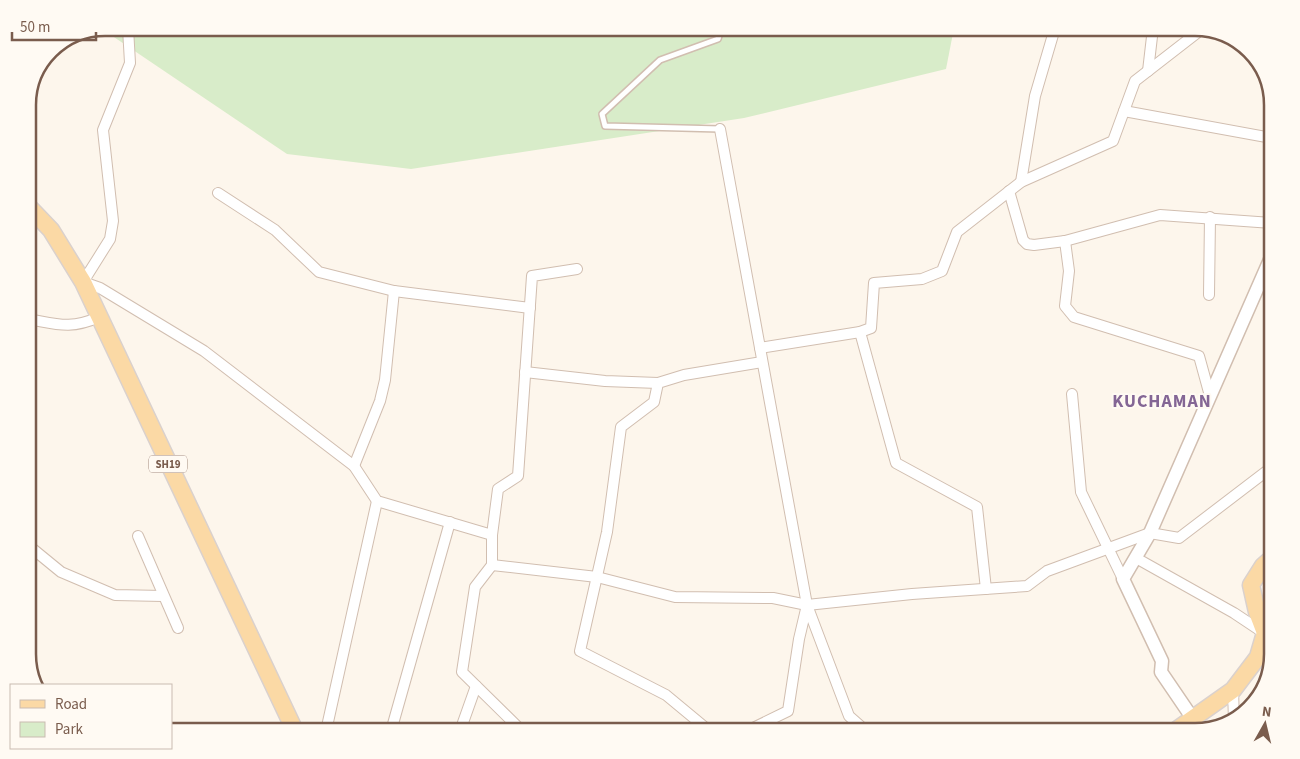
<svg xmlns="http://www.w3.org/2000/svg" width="1300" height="759" viewBox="0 0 1300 759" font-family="'Source Sans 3',sans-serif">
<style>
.green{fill:#d8ecc9}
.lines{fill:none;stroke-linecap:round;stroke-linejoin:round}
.service-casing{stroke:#d1beb0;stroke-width:8}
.minor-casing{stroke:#d1beb0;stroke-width:12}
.tertiary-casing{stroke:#d1beb0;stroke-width:15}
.primary-casing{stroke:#dad1cd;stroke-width:19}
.service{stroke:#fff;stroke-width:5}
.minor{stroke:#fff;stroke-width:10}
.tertiary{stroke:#fff;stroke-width:12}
.primary{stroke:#fbd9a5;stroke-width:16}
.labels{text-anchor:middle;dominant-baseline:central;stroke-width:4;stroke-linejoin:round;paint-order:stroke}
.shield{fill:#fffaf3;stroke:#a28b7f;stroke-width:1}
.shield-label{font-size:11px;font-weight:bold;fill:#7a5c4d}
.district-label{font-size:18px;font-weight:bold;letter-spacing:1px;fill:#846695;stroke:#fffaf3}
.rim{fill:none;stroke:#7a5c4d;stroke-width:2.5}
</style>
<rect width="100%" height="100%" fill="#fdf6ec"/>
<path class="green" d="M105,28h849l-8,41 -202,49 -333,51 -124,-15 -185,-125z"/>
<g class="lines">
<defs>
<path id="service" d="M678,28l-1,2 43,3 -2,6 -58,21 -58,54 3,12 115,3"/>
<g id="minor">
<path d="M128,28l2,35 -27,67 10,91 -3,18 -27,43 17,6 104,63 150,115 23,35 115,34"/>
<path d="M1148,71l5,-43"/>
<path d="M1124,111l148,27"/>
<path d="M720,129l87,476 42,111 17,15"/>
<path d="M1021,182l14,-86 20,-68"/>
<path d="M1009,191l14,49 4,4 7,1 31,-4 95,-26 112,8"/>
<path d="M218,193l57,37 44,42 75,19 136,17"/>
<path d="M1065,241l4,30 -4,35 9,11 125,39 11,40"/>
<path d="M1209,295l1,-78"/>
<path d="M28,319c29,5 42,11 71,-2"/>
<path d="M860,332l36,131 81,44 9,82"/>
<path d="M760,348l100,-16 11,-4 3,-45 48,-4 20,-8 15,-39 64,-50 92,-41 22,-60 67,-52"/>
<path d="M525,372l80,9 53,2"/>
<path d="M1072,394l9,98 42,87"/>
<path d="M354,466l26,-65 5,-21 9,-89"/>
<path d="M138,536l40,92"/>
<path d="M28,545l33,27 54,23 48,1"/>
<path d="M1136,558l98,55 30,20"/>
<path d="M492,565l105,12 78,20 98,1 34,7 105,-11 115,-8 20,-15 103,-38 29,5 93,-71"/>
<path d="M1233,690l1,31"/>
<path d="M326,731l51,-230"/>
<path d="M391,731l59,-209"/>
<path d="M460,731l16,-45"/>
<path d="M522,731l-60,-59 13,-85 17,-22v-30l6,-46 20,-13 14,-200 45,-7"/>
<path d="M717,731l-10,-2 -41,-34 -86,-44 27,-119 14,-105 33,-25 4,-19 26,-8 78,-13"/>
<path d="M747,731l41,-20 11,-72 8,-34"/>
</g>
<path id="tertiary" d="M1193,719l-32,-47 1,-11 -39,-82 27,-46 122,-278"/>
<g id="primary">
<path d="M28,206l23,24 32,52 212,449"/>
<path d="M1265,633l-8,-21 -6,-27 12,-19 9,-8"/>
<path d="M1175,731l58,-41 25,-33 7,-24 7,4"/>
</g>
</defs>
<use href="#service" class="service-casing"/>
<use href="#minor" class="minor-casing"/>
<use href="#tertiary" class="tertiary-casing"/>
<use href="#primary" class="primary-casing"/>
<use href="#service" class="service"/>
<use href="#minor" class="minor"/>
<use href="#tertiary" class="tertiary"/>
<use href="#primary" class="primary"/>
</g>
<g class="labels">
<rect class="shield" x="149" y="455.5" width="38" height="17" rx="4"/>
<g class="shield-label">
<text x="168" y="464">SH19</text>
</g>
<g class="district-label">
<text x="1162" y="401">KUCHAMAN</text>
</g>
</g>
<path d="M0 0H1300V759H0ZM105 36H1195A69 69 0 0 1 1264 105V654A69 69 0 0 1 1195 723H105A69 69 0 0 1 36 654V105A69 69 0 0 1 105 36Z" fill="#fffaf3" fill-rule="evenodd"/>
<path class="rim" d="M105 36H1195A69 69 0 0 1 1264 105V654A69 69 0 0 1 1195 723H105A69 69 0 0 1 36 654V105A69 69 0 0 1 105 36Z"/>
<rect x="10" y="684" width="162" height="65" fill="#fffaf3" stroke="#cabbb1"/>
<rect x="20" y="700" width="25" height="8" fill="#fbd9a5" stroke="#cabbb1"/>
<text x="55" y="709" font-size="15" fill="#7a5c4d">Road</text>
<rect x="20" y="722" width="25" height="15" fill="#d8ecc9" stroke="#cabbb1"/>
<text x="55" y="734" font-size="15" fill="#7a5c4d">Park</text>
<g transform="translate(1265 724) rotate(8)" stroke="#fffaf3" stroke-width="4" paint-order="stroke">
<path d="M0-4L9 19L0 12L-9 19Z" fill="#7a5c4d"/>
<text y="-8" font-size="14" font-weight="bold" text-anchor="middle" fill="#7a5c4d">N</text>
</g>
<path d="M12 32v8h84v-8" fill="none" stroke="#7a5c4d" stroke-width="2.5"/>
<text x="20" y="32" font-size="15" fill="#7a5c4d" stroke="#fffaf3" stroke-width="4" paint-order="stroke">50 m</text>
</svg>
